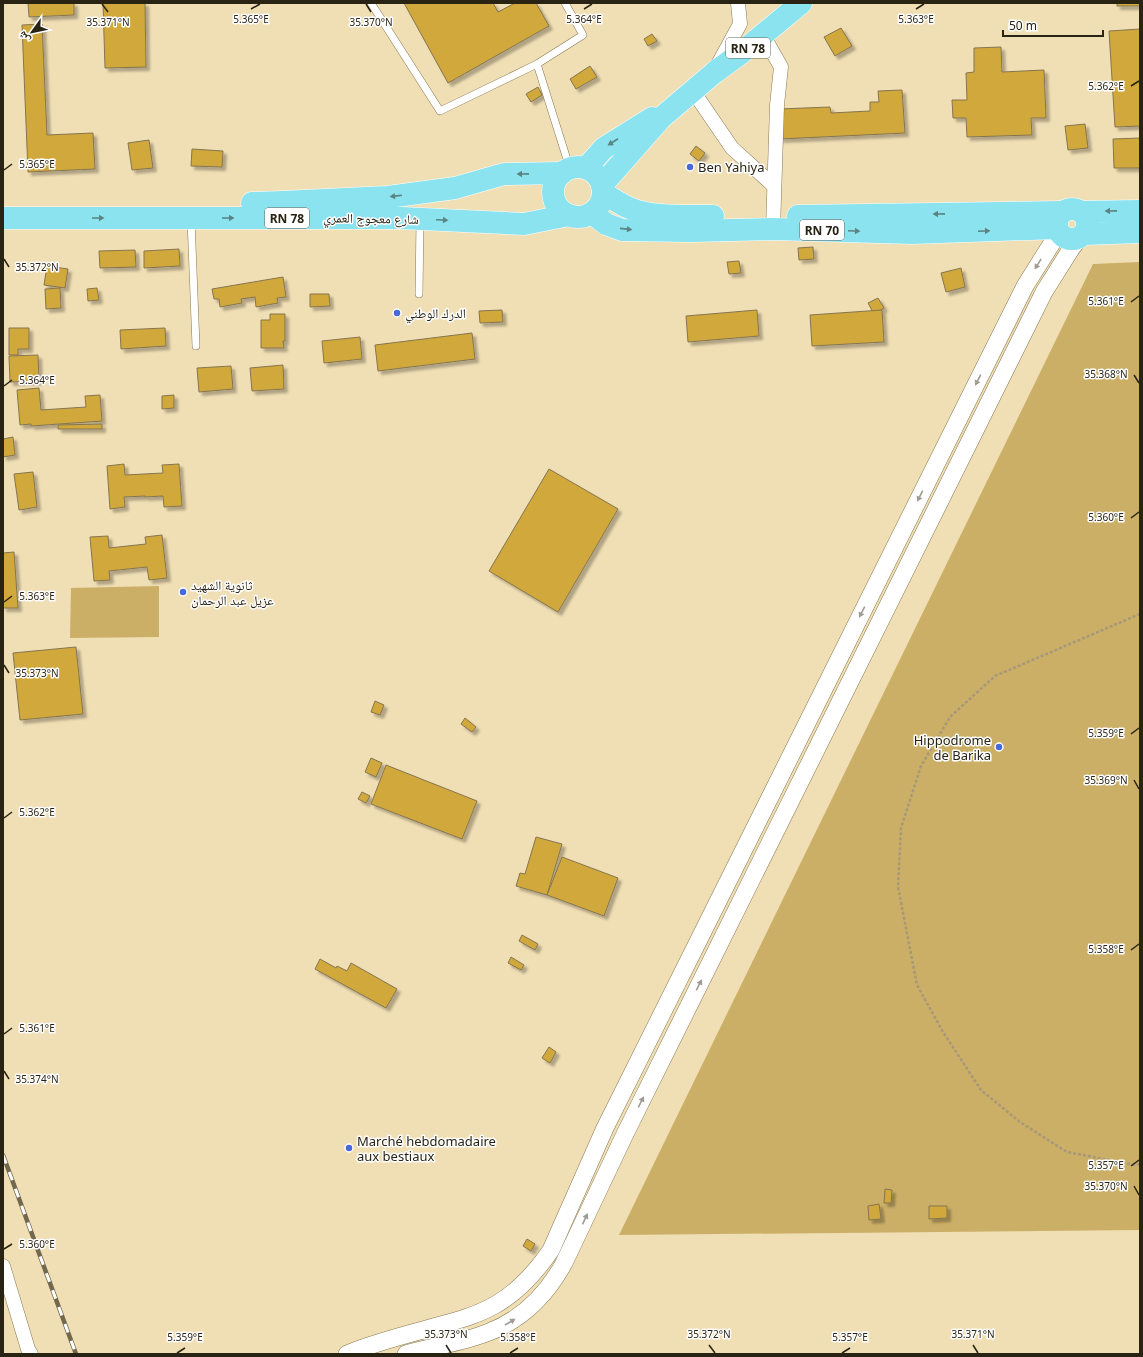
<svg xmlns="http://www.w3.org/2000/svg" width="1143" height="1357" viewBox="0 0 1143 1357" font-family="'Noto Sans','Noto Naskh Arabic',sans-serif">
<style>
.grass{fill:#ccaf67}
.building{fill:#d0a83b;stroke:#85754f;filter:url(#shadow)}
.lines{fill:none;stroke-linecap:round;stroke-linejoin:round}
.service-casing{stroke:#897952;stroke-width:8}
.minor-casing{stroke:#897952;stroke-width:15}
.tertiary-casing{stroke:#897952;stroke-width:18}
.primary-casing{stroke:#fff;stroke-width:23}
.path{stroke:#a69878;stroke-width:2.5;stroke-dasharray:3 2;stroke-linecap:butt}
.service{stroke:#fff;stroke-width:7}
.minor{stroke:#fff;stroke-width:14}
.tertiary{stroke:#fff;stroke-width:17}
.primary{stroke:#8ae3ef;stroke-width:22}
.rail-casing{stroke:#72684e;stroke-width:4.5}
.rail{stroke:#fff;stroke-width:3;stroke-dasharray:9;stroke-linecap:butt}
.oneway{fill:#5a8381}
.oneway2{fill:#9f9c95}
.ticks{fill:none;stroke:#292313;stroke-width:1.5}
.poi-dot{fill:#4869dc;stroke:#fff;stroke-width:1.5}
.labels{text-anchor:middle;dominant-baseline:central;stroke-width:3;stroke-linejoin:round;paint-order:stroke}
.shield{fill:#fff;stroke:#69655a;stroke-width:1}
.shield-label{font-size:12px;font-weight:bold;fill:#292313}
.poi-label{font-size:13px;fill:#292313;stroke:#fff;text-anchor:start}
.street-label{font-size:13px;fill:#292313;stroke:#fff}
.ticks-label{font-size:10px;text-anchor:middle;fill:#292313;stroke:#fff;stroke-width:3;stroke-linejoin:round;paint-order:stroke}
</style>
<defs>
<filter id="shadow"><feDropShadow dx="3.5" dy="3.5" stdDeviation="1" flood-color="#0004"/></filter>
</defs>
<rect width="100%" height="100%" fill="#f0deb4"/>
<g class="grass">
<path d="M1140,262v968l-521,5 474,-971z"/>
<path d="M159,586v51l-89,1 1,-50z"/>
</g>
<g class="building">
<path d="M28,3h46v12l-45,2z"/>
<path d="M103,3h42l1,64 -41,1z"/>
<path d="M404,3h89l5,9 17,-9h21l13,23 -101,57z"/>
<rect x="1117" y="3" width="23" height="3"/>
<path d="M42,24l5,111 46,-2 2,36 -67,3 -6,-147z"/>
<path d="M841,28l11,18 -17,10 -11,-19z"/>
<path d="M1140,29v97l-25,1 -6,-96z"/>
<path d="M652,34l5,7 -9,5 -4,-7z"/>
<path d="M1001,47l1,25 42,-2 2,48h-15l1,17 -65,2 -1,-19h-13l-1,-18h15l-1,-27 8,-1v-24z"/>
<path d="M590,66l7,11 -21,12 -6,-10z"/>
<path d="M538,87l4,8 -11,7 -5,-8z"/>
<path d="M902,90l3,43 -125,6 -1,-30 51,-2 1,6 39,-2v-9h9l-1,-11z"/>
<path d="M1085,124l3,24 -20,2 -3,-24z"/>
<path d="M1140,138v30h-26l-1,-29z"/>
<path d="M149,140l4,28 -21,2 -4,-27z"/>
<path d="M696,146l9,7 -6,8 -9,-7z"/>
<path d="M192,149l31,2 -1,16 -31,-1z"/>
<path d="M813,247l1,12 -15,1 -1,-12z"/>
<path d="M179,249l1,17 -36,2v-17z"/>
<path d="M135,250l1,17 -36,1 -1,-17z"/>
<path d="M739,261l2,12 -12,1 -2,-12z"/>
<path d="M47,266l21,3 -3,19 -21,-3z"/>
<path d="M961,268l4,19 -19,5 -5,-19z"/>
<path d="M283,277l3,20 -9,1 1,5 -22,4 -1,-10 -14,2 1,4 -22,4 -1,-8h-5l-2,-10z"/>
<path d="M60,288l1,20 -15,1 -1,-20z"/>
<path d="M97,288l2,12 -11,1 -1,-12z"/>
<path d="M310,294h19l1,12 -20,1z"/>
<path d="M878,298l6,10 -10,6 -6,-11z"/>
<path d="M502,310l1,12 -23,1 -1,-12z"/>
<path d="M757,310l2,26 -71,6 -2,-26z"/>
<path d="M882,310l2,32 -72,4 -2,-31z"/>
<path d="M270,314h15v27h-2l1,7h-23v-28h9z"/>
<path d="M9,328h20v21h-11v6h-9z"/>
<path d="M165,328l1,18 -45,3 -1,-19z"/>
<path d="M472,333l3,26 -97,12 -3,-26z"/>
<path d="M360,337l2,22 -38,4 -2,-22z"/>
<path d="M38,355l1,26 -29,1 -1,-26z"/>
<path d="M283,365l1,24 -32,2 -2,-23z"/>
<path d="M231,366l2,23 -34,3 -2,-24z"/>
<path d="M39,388l2,22 45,-3 -1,-11 15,-1 2,26 -71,5v-2l-11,1 -3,-35z"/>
<path d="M174,395v13l-12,1v-13z"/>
<path d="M102,424v5h-44v-4z"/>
<path d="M13,437l2,18 -12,2v-18z"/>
<path d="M124,464l1,11 38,-2 -1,-8 17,-1 3,42 -18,1 -1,-11 -18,1v-1l-21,1 1,10 -15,2 -3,-43z"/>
<path d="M549,469l69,40 -60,103 -69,-41z"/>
<path d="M33,472l4,35 -18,3 -5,-36z"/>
<path d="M162,535l5,43 -18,2 -2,-13 -38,4 1,9 -16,1 -4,-44 18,-1 1,12 37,-4 -1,-7z"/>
<path d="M14,552l4,56h-15v-55z"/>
<path d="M76,647l7,67 -63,6 -7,-67z"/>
<path d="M375,701l9,4 -4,10 -9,-3z"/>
<path d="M465,718l11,9 -4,5 -11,-8z"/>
<path d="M371,758l11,5 -6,14 -11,-5z"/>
<path d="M386,765l91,36 -15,38 -91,-35z"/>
<path d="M362,792l8,4 -4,7 -8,-4z"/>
<path d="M536,837l26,7 -15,51 -31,-9 4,-13 5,1z"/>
<path d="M562,857l56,21 -14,38 -57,-21z"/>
<path d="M522,935l16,9 -3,6 -16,-9z"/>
<path d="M511,957l13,8 -3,5 -13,-7z"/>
<path d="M320,959l16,9 1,-2 10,5 4,-8 46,26 -11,19 -71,-39z"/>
<path d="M549,1047l7,5 -6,11 -8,-5z"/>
<path d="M885,1189l7,1 -1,13h-7z"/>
<path d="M879,1204l2,15 -12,1 -1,-14z"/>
<path d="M929,1206h18v12l-18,1z"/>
<path d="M527,1239l8,5 -4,7 -8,-5z"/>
</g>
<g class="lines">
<defs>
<g id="service">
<path d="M371,3l69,108 97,-47 46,-29 -18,-32"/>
<path d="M537,64l33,105"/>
<path d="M191,220l5,126"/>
<path d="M419,294l1,-73"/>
</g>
<g id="minor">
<path d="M763,35l18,32 -4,38 -4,124"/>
<path d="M717,66l23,-42 -2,-21"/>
<path d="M693,91l39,57 41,37"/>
<path d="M3,1266l25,83 3,5"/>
</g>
<g id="tertiary">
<path d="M347,1354c24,-10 50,-17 76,-24 24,-7 49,-12 72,-25 23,-13 41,-33 56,-55l54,-122 420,-842 34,-54"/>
<path d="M406,1354c27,-8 57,-11 83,-22 34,-13 58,-38 75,-69l61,-129 419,-842 27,-43 9,-12"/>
</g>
<g id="primary">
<circle cx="578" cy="192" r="25"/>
<path d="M586,168l18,-20 48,-30"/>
<path d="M602,185l59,-67 54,-46 26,-19 60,-50"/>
<path d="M603,193c8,5 16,10 24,14 22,11 62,9 86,9"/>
<path d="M252,203l30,-1 106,-5 67,-9 49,-14 58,-1"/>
<circle cx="1072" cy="224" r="15"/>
<path d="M1081,212l59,-1"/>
<path d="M592,213l14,11 16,6 69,1 82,-2 139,4 145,-5"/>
<path d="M798,216l264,-4"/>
<path d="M3,218h398l123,6 45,-9"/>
<path d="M1084,234l56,-2"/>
</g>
</defs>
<use href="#service" class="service-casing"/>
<use href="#minor" class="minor-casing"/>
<use href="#tertiary" class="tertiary-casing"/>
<use href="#primary" class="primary-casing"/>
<path class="path" d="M1140,614l-145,62 -45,41 -29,49 -20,62 -3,59 19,98 26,47 38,58 39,32 47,30 68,13 5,-1"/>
<use href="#service" class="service"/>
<use href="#minor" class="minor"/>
<use href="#tertiary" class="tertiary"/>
<use href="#primary" class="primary"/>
<defs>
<path id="rail" d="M3,1155l73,199"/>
</defs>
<use href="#rail" class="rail-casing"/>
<use href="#rail" class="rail"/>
</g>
<defs><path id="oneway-solid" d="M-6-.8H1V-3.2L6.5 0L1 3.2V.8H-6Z"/></defs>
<g class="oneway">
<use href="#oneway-solid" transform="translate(613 142) rotate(147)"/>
<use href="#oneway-solid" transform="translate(523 174) rotate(179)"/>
<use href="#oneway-solid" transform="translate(396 196) rotate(173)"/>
<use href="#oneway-solid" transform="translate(1111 211) rotate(179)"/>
<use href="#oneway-solid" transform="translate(939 214) rotate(179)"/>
<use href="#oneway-solid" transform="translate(98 218)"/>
<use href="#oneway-solid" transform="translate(228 218)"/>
<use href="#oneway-solid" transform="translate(442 220) rotate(3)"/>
<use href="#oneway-solid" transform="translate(626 229) rotate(6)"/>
<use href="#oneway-solid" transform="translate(854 231) rotate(2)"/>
<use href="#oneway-solid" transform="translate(984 231) rotate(-2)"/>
</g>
<g class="oneway2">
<use href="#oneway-solid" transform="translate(1038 264) rotate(122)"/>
<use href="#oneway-solid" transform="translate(978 380) rotate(117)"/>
<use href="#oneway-solid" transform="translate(920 496) rotate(117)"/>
<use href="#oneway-solid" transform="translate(862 612) rotate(117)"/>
<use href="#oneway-solid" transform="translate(699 985) rotate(-63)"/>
<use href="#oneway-solid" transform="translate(641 1102) rotate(-63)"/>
<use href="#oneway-solid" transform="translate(585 1219) rotate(-65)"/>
<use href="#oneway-solid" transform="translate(510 1322) rotate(-31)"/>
</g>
<path class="ticks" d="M102,4l6,8M366,4l5,8M251,9l9,-5M584,9l8,-5M916,9l8,-5M1131,86l8,-5M4,170l8,-6M4,259l5,8M1131,302l8,-6M1134,375l5,8M4,386l8,-6M1131,518l8,-6M4,602l8,-6M4,665l5,8M1131,734l8,-6M1134,780l5,9M4,818l8,-6M1131,950l8,-6M4,1034l8,-6M4,1071l5,8M1131,1166l8,-6M1134,1186l5,9M4,1249l8,-5M446,1345l5,8M709,1345l6,8M973,1345l5,8M177,1353l8,-5M510,1353l8,-5M842,1353l8,-5"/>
<g class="poi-dot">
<circle cx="690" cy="167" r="4"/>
<circle cx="397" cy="313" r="4"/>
<circle cx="183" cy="592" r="4"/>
<circle cx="999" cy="747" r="4"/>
<circle cx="349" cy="1148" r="4"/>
</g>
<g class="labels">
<g class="shield">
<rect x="726" y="38" width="44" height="20" rx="3"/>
<rect x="265" y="208" width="44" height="20" rx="3"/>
<rect x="800" y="220" width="44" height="20" rx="3"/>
</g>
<g class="shield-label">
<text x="748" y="48">RN 78</text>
<text x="287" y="218">RN 78</text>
<text x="822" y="230">RN 70</text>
</g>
<g class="poi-label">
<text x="698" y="167">Ben Yahiya</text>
<text x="405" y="313">الدرك الوطني</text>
<text x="191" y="585">ثانوية الشهيد<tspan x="191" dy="15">عزيل عبد الرحمان</tspan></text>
<text x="991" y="740" text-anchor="end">Hippodrome<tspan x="991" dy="15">de Barika</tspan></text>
<text x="357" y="1141">Marché hebdomadaire<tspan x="357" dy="15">aux bestiaux</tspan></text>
</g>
<g class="street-label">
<text transform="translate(371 218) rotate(1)">شارع معجوج العمري</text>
</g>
</g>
<g class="ticks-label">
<text x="251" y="23">5.365°E</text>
<text x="584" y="23">5.364°E</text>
<text x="916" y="23">5.363°E</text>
<text x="108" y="26">35.371°N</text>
<text x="371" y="26">35.370°N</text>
<text x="1106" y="90">5.362°E</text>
<text x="37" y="168">5.365°E</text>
<text x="37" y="271">35.372°N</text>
<text x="1106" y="305">5.361°E</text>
<text x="1106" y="378">35.368°N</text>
<text x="37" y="384">5.364°E</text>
<text x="1106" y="521">5.360°E</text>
<text x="37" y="600">5.363°E</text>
<text x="37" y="677">35.373°N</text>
<text x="1106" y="737">5.359°E</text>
<text x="1106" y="784">35.369°N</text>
<text x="37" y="816">5.362°E</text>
<text x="1106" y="953">5.358°E</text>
<text x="37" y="1032">5.361°E</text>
<text x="37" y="1083">35.374°N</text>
<text x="1106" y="1169">5.357°E</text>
<text x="1106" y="1190">35.370°N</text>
<text x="37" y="1248">5.360°E</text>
<text x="446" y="1338">35.373°N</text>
<text x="709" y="1338">35.372°N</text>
<text x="973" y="1338">35.371°N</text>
<text x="185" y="1341">5.359°E</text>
<text x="518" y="1341">5.358°E</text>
<text x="850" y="1341">5.357°E</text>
</g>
<rect width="1143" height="1357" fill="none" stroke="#292313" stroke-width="8"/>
<g transform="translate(32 32) rotate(237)" stroke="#ffffff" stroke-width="3" paint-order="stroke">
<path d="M0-3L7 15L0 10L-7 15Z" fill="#292313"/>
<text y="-6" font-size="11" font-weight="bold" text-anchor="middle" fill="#292313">ش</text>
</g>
<path d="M1003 30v6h100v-6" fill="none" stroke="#292313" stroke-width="2"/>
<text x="1009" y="30" font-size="12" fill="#292313" stroke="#ffffff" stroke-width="3" paint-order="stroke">50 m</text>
</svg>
